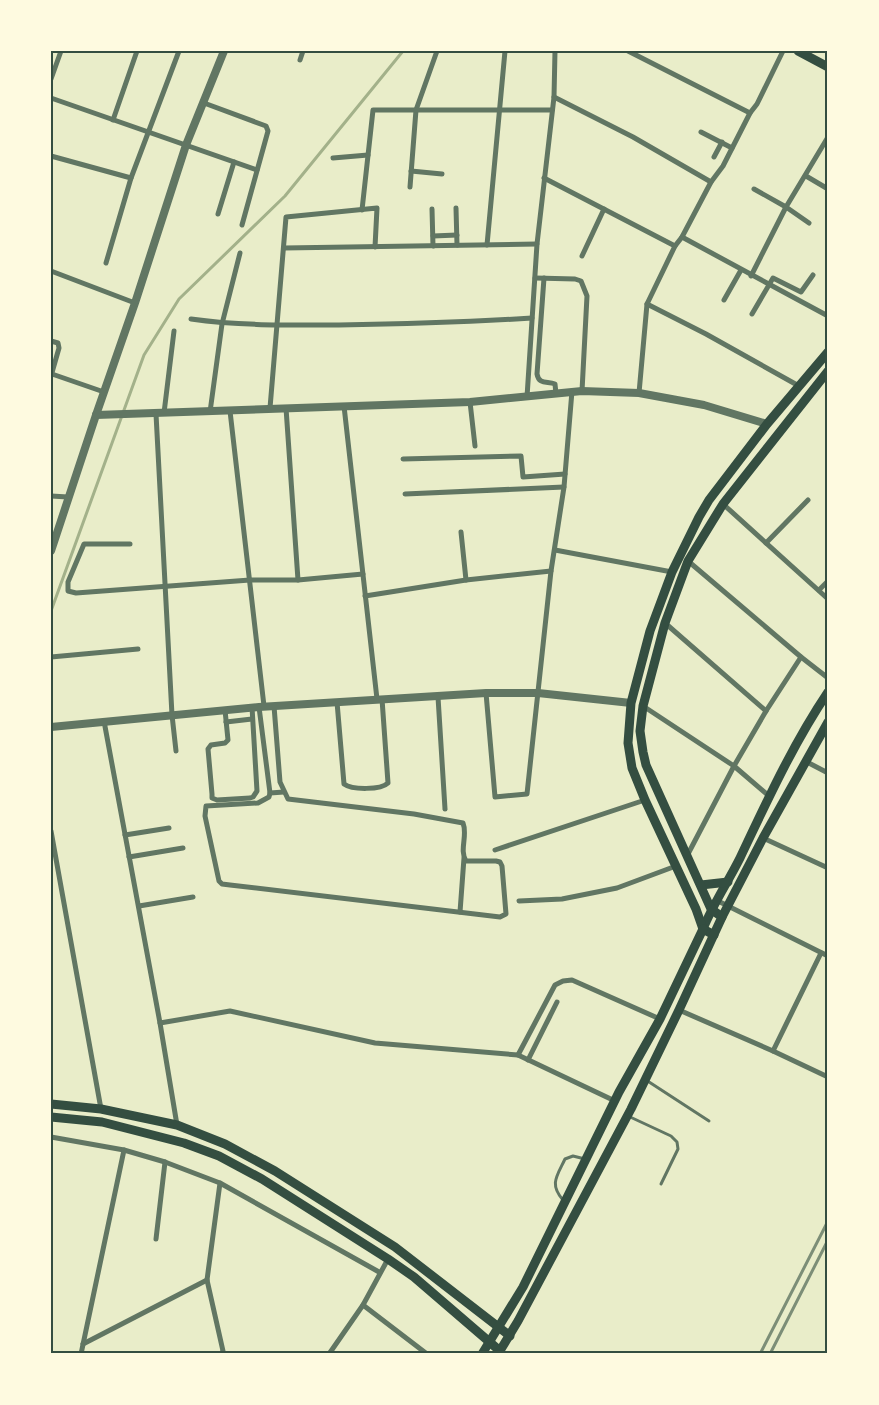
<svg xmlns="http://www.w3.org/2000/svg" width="879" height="1405" viewBox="0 0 879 1405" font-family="Quicksand,sans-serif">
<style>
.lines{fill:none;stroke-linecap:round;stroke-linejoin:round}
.stream{stroke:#a3b18a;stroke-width:3}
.service{stroke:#617663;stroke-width:3}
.minor{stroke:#617663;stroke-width:5}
.tertiary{stroke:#617663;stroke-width:8}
.secondary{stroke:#344e41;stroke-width:9}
.primary{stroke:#344e41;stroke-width:9}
.rail{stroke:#7c8e77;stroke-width:3}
.neatline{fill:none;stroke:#344e41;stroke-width:2}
</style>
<rect width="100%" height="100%" fill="#e9edc9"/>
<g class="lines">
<path class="stream" d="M51,611l93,-256 35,-56 106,-103 118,-145"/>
<g class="service">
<path d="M646,1080l63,41"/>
<path d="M628,1116l43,20 6,6 1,7 -17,35"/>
<path d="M563,1200c-14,-16 -6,-24 2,-41l8,-3 12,3"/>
</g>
<g class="minor">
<path d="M628,51l122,62"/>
<path d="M300,60l3,-9"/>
<path d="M51,79l10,-28"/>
<path d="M554,97l79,40 78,45"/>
<path d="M51,98l206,72"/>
<path d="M204,103l62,23 2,5 -26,94"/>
<path d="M113,120l24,-69"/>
<path d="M701,132l31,16"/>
<path d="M51,156l80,22"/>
<path d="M714,157l8,-15"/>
<path d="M333,158l35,-3"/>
<path d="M411,171l31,3"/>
<path d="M806,176l22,13"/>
<path d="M544,178l131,68"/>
<path d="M410,187l6,-77 21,-59"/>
<path d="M754,189l32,18 23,16"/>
<path d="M456,208l1,37"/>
<path d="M432,209l1,37"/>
<path d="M362,210l11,-100h179"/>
<path d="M218,214l16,-52"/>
<path d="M433,236l24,-1"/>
<path d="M682,237l146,79"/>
<path d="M487,245l18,-194"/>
<path d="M284,248l253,-4"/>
<path d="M582,256l22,-47"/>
<path d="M106,263l25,-85 48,-127"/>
<path d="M51,271l84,32"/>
<path d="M751,276l35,-69 42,-70"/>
<path d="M535,278l40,1 6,2 6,15 -5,95"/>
<path d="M544,278l-7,96c2,11 10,7 18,10l1,10"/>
<path d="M724,300l17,-30"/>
<path d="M647,304l59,30 93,52"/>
<path d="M752,314l21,-36 28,14 12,-17"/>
<path d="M191,319c49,7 98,6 148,6 64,-1 129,-3 193,-7"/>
<path d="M51,341l7,2 1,5 -8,28"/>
<path d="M52,374l52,18"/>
<path d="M639,393l8,-89 28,-58 7,-9 29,-55 12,-16 27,-53 7,-9 26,-53"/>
<path d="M527,397l10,-153 17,-147 1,-46"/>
<path d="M470,402l5,44"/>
<path d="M344,406l33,293"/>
<path d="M270,408l16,-191 91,-9 -2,39"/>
<path d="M286,408l12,172"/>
<path d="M230,411l34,295"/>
<path d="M210,412l12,-88 18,-71"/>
<path d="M164,413l10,-82"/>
<path d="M156,414l16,301 4,36"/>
<path d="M403,459l118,-3 2,21 42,-3"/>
<path d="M405,494l159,-7"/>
<path d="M51,496l17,1"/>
<path d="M723,504l105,95"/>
<path d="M461,532l5,48"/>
<path d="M766,543l42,-43"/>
<path d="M130,544h-46l-16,38v9l8,2 174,-13h48l65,-6"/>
<path d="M555,550l117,22"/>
<path d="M688,561l113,96 27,21"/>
<path d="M819,590l9,-9"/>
<path d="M365,596l101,-16 85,-9"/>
<path d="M665,623l101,88"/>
<path d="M51,657l87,-8"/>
<path d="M486,693l9,104 32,-3 24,-223 13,-84 8,-96"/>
<path d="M438,697l7,112"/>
<path d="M337,702l7,82c8,6 37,6 44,-1l-6,-84"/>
<path d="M643,706l91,60 35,30"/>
<path d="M259,707l11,86 -1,4 -11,6 -52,3 -1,10 14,65 3,3 8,1 270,32 6,-3 -4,-48 -2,-4 -4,-1h-30c-7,-11 2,-26 -3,-38l-49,-9 -126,-15 -8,-17 -6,-76"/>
<path d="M225,710l3,30 -3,3 -14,2 -3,4 4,45v4l5,2 33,-2 3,-1 4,-6 -5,-84"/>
<path d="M104,721l56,302 17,102"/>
<path d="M226,722l26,-3"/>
<path d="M805,761l23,12"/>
<path d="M270,793l14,-1"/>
<path d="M51,831l50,278"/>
<path d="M125,835l44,-7"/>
<path d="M763,838l65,30"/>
<path d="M495,850l150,-50"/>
<path d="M688,854l46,-88 32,-55 35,-54"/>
<path d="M129,857l54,-9"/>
<path d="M716,900l112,56"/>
<path d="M519,901l43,-2 55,-11 59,-22"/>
<path d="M139,906l54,-9"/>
<path d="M460,912l4,-54"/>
<path d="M679,1010l94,41 55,26"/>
<path d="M160,1023l70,-12 145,32 143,12 97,46"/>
<path d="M773,1051l48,-98"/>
<path d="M518,1055l37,-70 8,-4 9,-1 88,39"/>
<path d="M528,1060l29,-58"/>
<path d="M51,1137l73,13 41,12 55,21 159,89"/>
<path d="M220,1183l-13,97 16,71 -2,3"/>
<path d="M156,1239l9,-77"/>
<path d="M363,1305l64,49"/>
<path d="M83,1344l124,-64"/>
<path d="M81,1354l43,-204"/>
<path d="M329,1354l34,-49 25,-46"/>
<path d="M827,1354l1,-3"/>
</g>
<g class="tertiary">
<path d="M96,415l374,-13 112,-11 57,2 65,12 63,19"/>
<path d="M51,551l45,-136 39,-112 51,-158 38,-94"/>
<path d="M51,727l208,-20 227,-14h52l93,10"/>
</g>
<g class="secondary">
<path d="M798,51l30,16"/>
<path d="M722,917l41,-79 65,-116"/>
<path d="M703,929c10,-25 25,-47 37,-71 27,-57 53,-114 88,-166"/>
</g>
<g class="primary">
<path d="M701,885l27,-3"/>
<path d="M714,935l-11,-6 -7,-20 -51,-109 -13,-32 -4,-25 3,-40 19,-72 22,-59 27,-55 10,-17 58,-76 61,-72"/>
<path d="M51,1104l50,5 76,16 48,19 50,27 120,76 115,89"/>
<path d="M51,1117l51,5 82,21 35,13 43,23 126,80 26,18 86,74"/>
<path d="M482,1354l41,-67 96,-195 41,-73 43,-90"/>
<path d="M498,1354l20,-33 113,-212 48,-99 43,-93 -11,-8 -65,-144 -3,-13 -3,-21 3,-25 22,-83 23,-62 35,-57 105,-133"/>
</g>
<g class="rail">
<path d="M760,1354l68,-133"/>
<path d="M770,1354l58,-114"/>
</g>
</g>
<rect width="879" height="1405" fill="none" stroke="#fefae0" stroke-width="105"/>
<rect x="52" y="52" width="774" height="1300" class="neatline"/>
</svg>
